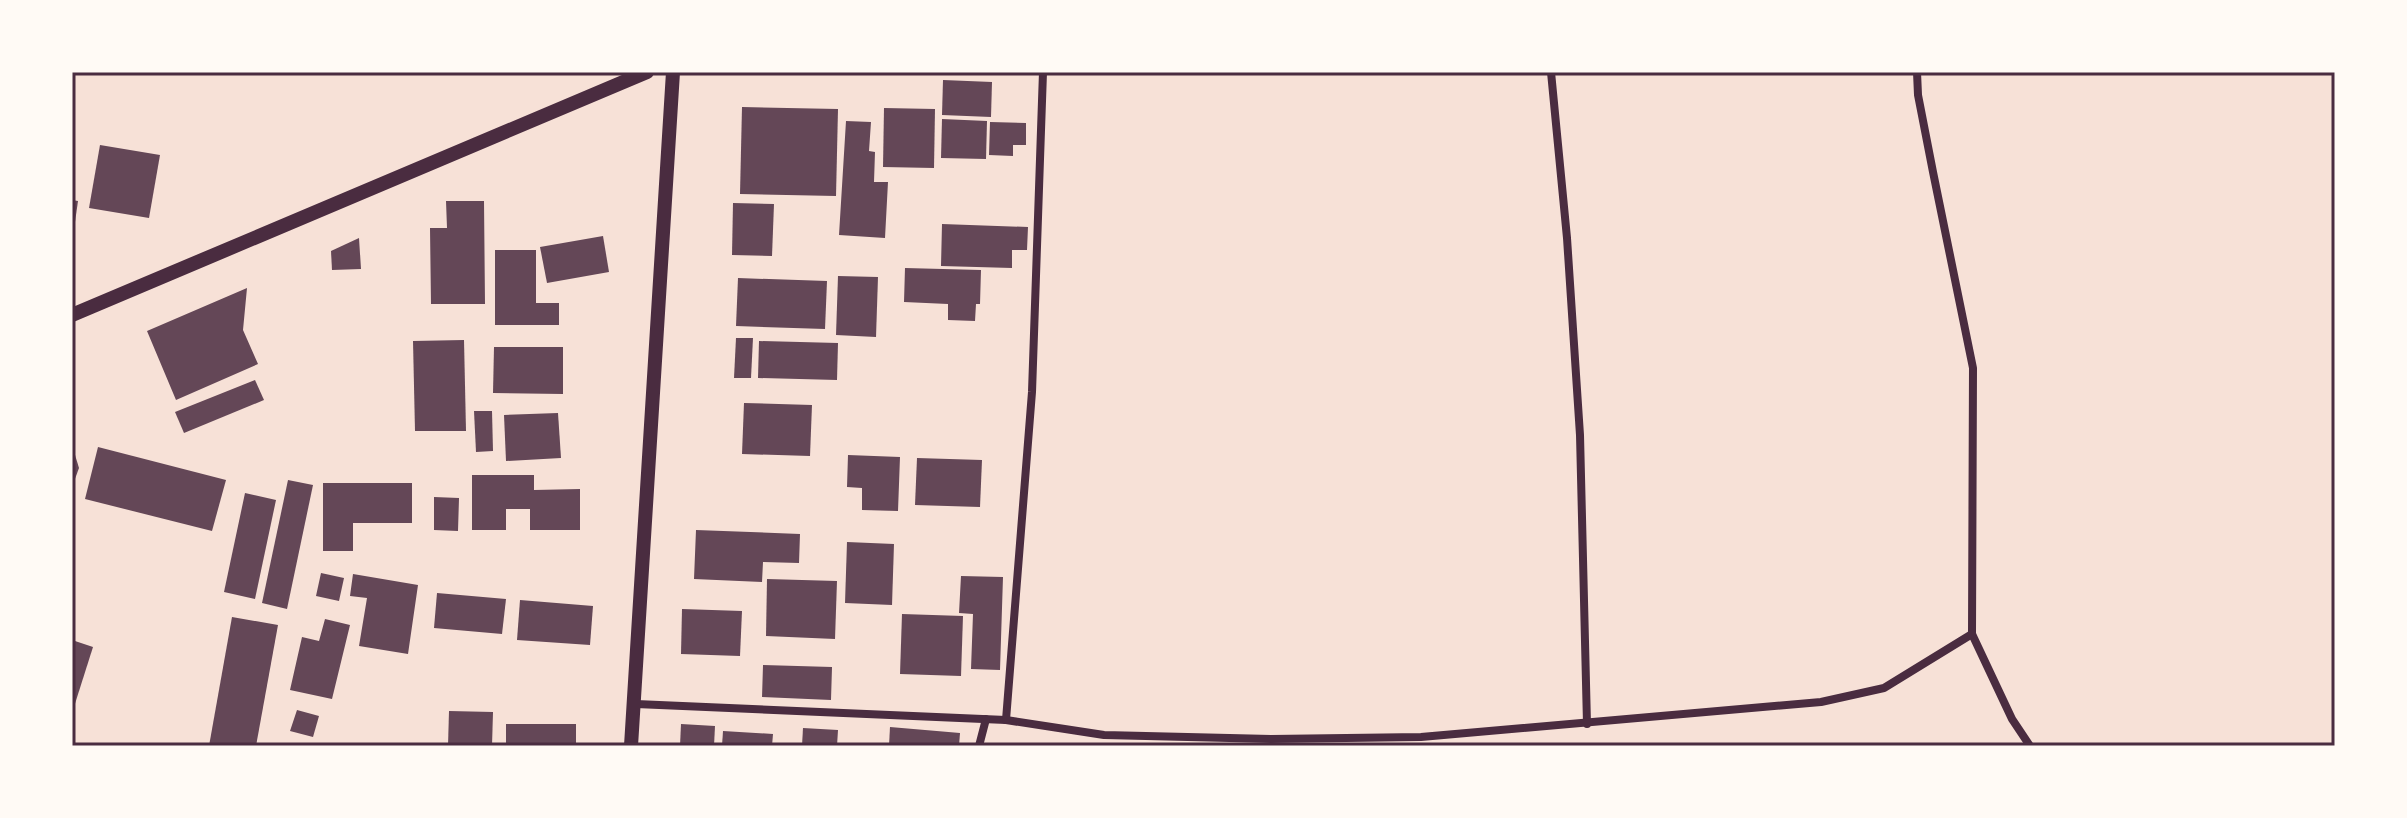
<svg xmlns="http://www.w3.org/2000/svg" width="2407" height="818" viewBox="0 0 2407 818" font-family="Commissioner,sans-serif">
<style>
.building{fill:#644757}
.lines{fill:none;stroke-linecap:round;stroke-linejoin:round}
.minor{stroke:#4a2c40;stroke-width:8}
.tertiary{stroke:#4a2c40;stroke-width:14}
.neatline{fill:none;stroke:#4a2c40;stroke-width:3}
</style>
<rect width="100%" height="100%" fill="#f7e1d7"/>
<g class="building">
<path d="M943,80l49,2 -1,35 -49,-2z"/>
<path d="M742,107l96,2 -2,87 -96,-2z"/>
<path d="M884,108l51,1 -1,59 -51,-1z"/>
<path d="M942,119l45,2 -1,38 -45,-1z"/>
<path d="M846,121l25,1 -2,29 6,1 -1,30h14l-3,56 -46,-3z"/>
<path d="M990,122l36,1v22h-13v11l-24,-1z"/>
<path d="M100,145l60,10 -11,63 -60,-10z"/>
<path d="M72,200l6,1 -4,28h-2z"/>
<path d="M446,201h38l1,103h-54l-1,-76h17z"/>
<path d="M733,203l41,1 -2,52 -40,-1z"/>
<path d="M942,224l86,3 -1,23h-15v18l-71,-2z"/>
<path d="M603,236l6,36 -62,11 -7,-36z"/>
<path d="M359,238l2,31 -29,1 -1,-19z"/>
<path d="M495,250h41v53h23v22h-64z"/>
<path d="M905,268l76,2 -1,34h-4l-1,17 -27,-1v-16l-44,-2z"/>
<path d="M838,276l40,1 -2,60 -40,-2z"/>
<path d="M738,278l89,3 -2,48 -89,-3z"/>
<path d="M247,288l-4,42 15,34 -82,36 -29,-69z"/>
<path d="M736,338h17l-2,40h-17z"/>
<path d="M464,340l2,91h-51l-2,-90z"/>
<path d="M759,341l79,2 -1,37 -79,-2z"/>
<path d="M494,347h69v47l-70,-1z"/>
<path d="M255,380l9,20 -80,33 -9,-21z"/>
<path d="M744,403l68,2 -2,51 -68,-2z"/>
<path d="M474,411h18l1,40 -17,1z"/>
<path d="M558,413l3,45 -55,3 -2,-46z"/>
<path d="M72,445l7,23 -7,19z"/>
<path d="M98,447l128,33 -14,51 -127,-32z"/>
<path d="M848,455l52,2 -2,54 -36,-1v-22l-15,-1z"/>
<path d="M917,458l65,2 -2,47 -65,-2z"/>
<path d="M472,475h62v15l46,-1v41h-50v-21h-24v21h-34z"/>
<path d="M288,480l25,5 -26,124 -25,-6z"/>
<path d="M323,483h89v40h-59v28h-30z"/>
<path d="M245,493l31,7 -21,99 -31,-7z"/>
<path d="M434,497l25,1 -1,33 -24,-1z"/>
<path d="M696,530l104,4 -1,29 -36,-1 -1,20 -68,-3z"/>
<path d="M847,542l47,2 -2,61 -47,-2z"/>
<path d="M321,573l23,5 -5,23 -23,-5z"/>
<path d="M353,574l65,11 -10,69 -49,-8 8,-48 -17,-2z"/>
<path d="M961,576l42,1 -3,93 -29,-1 2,-55 -14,-1z"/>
<path d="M767,579l70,2 -2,58 -69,-3z"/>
<path d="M437,593l69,6 -4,35 -68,-6z"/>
<path d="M520,600l73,6 -3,39 -73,-5z"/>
<path d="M682,609l60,2 -2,45 -59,-2z"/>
<path d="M902,614l61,2 -2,60 -61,-2z"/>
<path d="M232,617l46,8 -22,121h-47z"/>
<path d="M325,619l25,6 -18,74 -42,-9 12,-53 17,4z"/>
<path d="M72,640l21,7 -20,63h-1z"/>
<path d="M763,665l69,2 -1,33 -69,-3z"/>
<path d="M297,710l22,6 -6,21 -23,-6z"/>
<path d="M449,711l44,1 -1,34h-44z"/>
<rect x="506" y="724" width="70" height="22"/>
<path d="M681,724l34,2 -1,20h-34z"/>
<path d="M890,727l70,6 -1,13h-70z"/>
<path d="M803,728l35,2 -1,16h-35z"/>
<path d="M723,731l50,3 -1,12h-50z"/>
</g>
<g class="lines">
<g class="minor">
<path d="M1551,72l16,166 13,197 7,289"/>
<path d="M1917,72l1,23 15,77 40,196 -1,266 40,85 18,27"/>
<path d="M636,704l370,16 98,15 167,4 150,-2 400,-35 63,-14 88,-54"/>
<path d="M1006,720l26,-328 11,-320"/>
<path d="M979,746l7,-27"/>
</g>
<g class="tertiary">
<path d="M72,315l575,-243"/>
<path d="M631,746l42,-674"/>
</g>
</g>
<rect width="2407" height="818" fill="none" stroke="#fffaf5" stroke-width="148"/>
<rect x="74" y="74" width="2259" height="670" class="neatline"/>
</svg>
